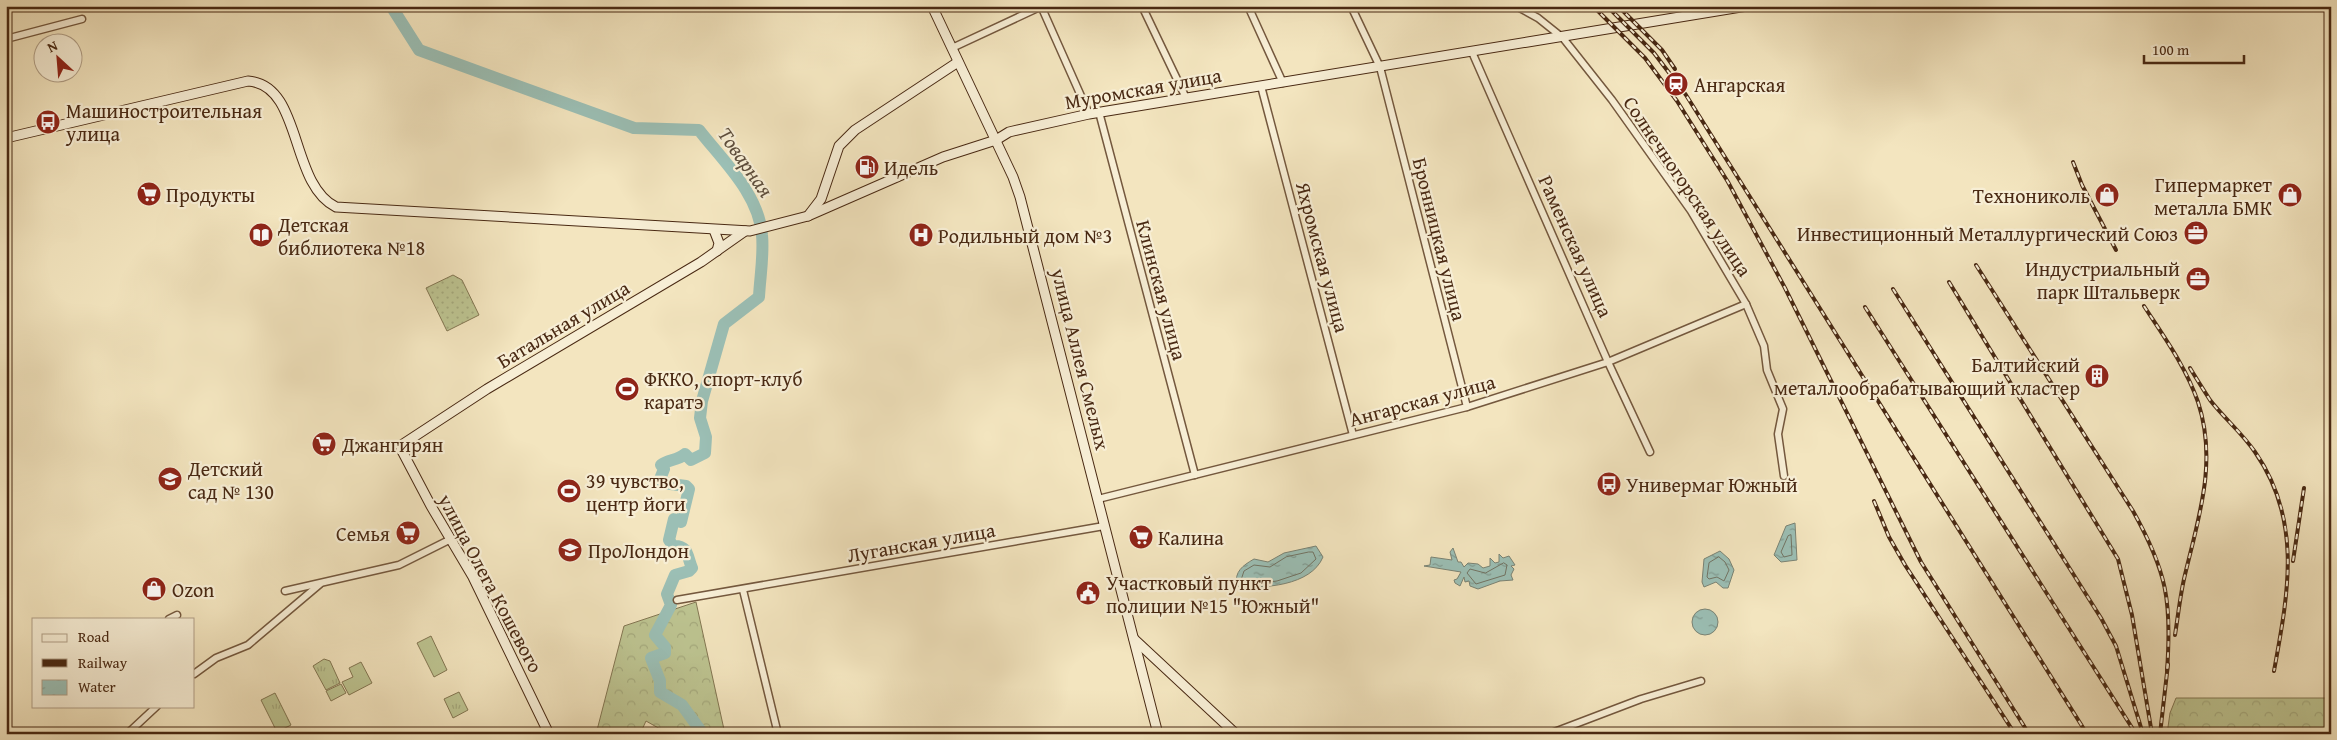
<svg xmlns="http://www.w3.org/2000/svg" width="2337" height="740" viewBox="0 0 2337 740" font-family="'Gentium Book Plus',serif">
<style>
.grass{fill:url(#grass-dots);stroke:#837652}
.forest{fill:url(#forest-crowns);stroke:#837652}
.park{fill:url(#park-tufts);stroke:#837652}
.pitch{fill:#bdc491;stroke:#837652}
.water{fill:url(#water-ripples);stroke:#7a8374}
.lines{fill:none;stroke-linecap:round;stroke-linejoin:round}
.shore{stroke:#727464;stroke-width:1}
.river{stroke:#9bbfb5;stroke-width:12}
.street-casing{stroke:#74583e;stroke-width:9}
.secondary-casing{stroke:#492913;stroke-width:11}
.street{stroke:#f7eed5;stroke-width:6}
.secondary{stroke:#f7eed5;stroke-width:9}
.rail-casing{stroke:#492913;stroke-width:4}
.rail{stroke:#f7eed5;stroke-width:2;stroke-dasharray:5.5;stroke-linecap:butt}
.labels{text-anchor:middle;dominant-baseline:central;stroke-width:4.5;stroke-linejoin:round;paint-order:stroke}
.poi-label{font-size:20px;fill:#492913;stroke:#f7eed5;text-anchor:start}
.street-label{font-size:20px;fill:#492913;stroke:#f7eed5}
.water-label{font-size:21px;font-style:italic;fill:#5e4e3c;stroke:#f7eed5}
</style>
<defs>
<pattern id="grass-dots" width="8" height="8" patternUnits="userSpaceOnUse" patternTransform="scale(1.25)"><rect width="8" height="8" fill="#bdc491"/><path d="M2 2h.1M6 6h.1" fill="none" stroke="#a4a87c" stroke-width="1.8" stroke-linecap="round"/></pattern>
<pattern id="forest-crowns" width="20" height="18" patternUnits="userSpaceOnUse" patternTransform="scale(1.25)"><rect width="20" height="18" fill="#bdc491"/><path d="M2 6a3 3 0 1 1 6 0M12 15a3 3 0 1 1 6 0" fill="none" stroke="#a4a87c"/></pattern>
<pattern id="park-tufts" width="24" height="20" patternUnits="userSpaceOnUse" patternTransform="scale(1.25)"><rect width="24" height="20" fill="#bdc491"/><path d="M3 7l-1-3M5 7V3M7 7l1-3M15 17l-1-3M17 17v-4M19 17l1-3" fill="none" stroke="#a4a87c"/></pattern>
<pattern id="water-ripples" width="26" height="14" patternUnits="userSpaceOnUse" patternTransform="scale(1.25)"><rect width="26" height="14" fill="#9bbfb5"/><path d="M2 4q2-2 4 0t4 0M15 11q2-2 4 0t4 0" fill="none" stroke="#809b92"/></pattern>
</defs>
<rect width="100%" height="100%" fill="#f3e5bf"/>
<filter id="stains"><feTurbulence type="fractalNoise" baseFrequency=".004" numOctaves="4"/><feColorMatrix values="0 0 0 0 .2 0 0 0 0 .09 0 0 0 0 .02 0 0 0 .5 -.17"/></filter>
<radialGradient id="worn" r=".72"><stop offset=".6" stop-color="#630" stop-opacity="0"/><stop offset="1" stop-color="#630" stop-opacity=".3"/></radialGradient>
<path class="grass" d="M453,275l9,5 17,35 -32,16 -21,-43z"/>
<g class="forest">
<path d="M696,602l29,132h-56l-23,-13 -6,13h-44l28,-108z"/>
<path d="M2176,698h155v36h-164l3,-21z"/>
</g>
<g class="park">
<path d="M324,659l6,2 10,22 -14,7 -13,-24z"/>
<path d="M341,684l5,9 -15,8 -5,-10z"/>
<path d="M459,692l9,18 -15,8 -9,-19z"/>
<path d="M275,693l16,32 -14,7 -16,-32z"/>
</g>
<g class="pitch">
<path d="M431,636l16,34 -13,7 -17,-34z"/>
<path d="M361,662l11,21 -23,12 -7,-13 11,-5 -4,-9z"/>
</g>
<g class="water">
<path d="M1795,523l2,37 -16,2 -7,-7 12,-29z"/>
<path d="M1316,546l7,11c-12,29 -60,32 -87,29 -1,-15 6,-20 18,-27l14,3 16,-9z"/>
<path d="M1453,548l5,14h3l3,5 4,-4 10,1 5,4 7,-2v-8l5,5 4,-1v-8l4,4 6,-2 6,9 -4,1 3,3 -3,6 2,5 -13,1 -22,8 -8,-3 -1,-5 -4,1 -1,-5 -4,9 -5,-3 -1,-3 3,-1 4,-7 -37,-6 6,-1 1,-8 21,3 -2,-8z"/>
<path d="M1720,551l9,8 5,11 -6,18h-5l-7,-6 -12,5 -2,-5 2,-23z"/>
<circle cx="1705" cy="622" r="13"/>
</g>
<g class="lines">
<g class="shore">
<path d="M1791,535l1,20 -8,2 -3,-5 7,-16z"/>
<path d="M1309,552h4l3,7 -15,14 -24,8 -16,2 -20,-3 3,-9 10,-6 16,2 16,-10z"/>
<path d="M1719,557l6,5 4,8 -5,11 -7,-4 -8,2 -2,-2 2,-14z"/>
<path d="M1504,563l3,2 -2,10 -29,9 -9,-11 3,-4 15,4z"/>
</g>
<path class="river" d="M393,6v3l26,41 215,78 65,2c24,31 60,64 63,105 2,20 -2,42 -3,62l-35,27 -22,77 -2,17 6,19 -1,16 -14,7 -6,-6c-8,7 -16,5 -24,11l3,4 -4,10 3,4 23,3 3,3 -8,33 -7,-3 -5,21 4,6c16,-1 14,11 19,22l-3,3 -14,4 -8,19 4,11 -16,30 10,12v6l-14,5 9,23v11l22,13 21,29"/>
<defs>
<g id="street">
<path d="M1041,6l48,108"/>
<path d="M1142,6l44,92"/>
<path d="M1248,6l35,77"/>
<path d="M1351,6l29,61 87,340"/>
<path d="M1516,6l22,12 25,20 49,62 79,111 55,93 18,42 3,24 16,39 -5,25 6,42"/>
<path d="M6,39l76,-20"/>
<path d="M952,48l90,-42"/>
<path d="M1472,52l136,310 42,90"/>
<path d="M1261,86l92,349"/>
<path d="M1099,112l96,363"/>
<path d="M1098,499l369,-92 141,-45 138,-58"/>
<path d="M743,590l35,144"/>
<path d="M285,591l114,-26 52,-26"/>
<path d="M677,600l427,-74"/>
<path d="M169,619l8,-4"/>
<path d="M194,674l22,-16 32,-13 72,-61"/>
<path d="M127,734l30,-28"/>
<path d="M1549,734l92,-35 60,-18"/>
</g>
<g id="secondary">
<path d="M932,6l81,171 7,20 138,537"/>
<path d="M6,138l242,-57c55,4 41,103 88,126l414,24 58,-15 135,-59 53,-17 13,-8 80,-18 658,-108"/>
<path d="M808,216l13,-17 18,-53 16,-16 103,-68"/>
<path d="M714,230l5,13 -2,8"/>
<path d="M1134,639l102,95"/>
<path d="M549,734l-76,-157 -42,-71 -30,-57 2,-5 84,-55 214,-127 44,-31"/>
</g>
</defs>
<use href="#street" class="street-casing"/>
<use href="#secondary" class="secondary-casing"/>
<use href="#street" class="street"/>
<use href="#secondary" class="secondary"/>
<defs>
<g id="rail">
<path d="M1593,6l52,52 32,43 51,81 57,106 136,274 108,172"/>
<path d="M1607,6l47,47 32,42 401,639"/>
<path d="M1618,6l44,44 13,19"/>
<path d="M2073,162l9,23 34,65"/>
<path d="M1976,265l157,246c34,61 39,90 34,160"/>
<path d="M1949,282l169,277 14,56 20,119"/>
<path d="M1893,289l208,329 15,28 27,88"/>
<path d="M2144,306c20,31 42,61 54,96 20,61 0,117 -14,177 -4,18 -6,37 -9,56"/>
<path d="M1865,307l271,427"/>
<path d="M2190,368c6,10 13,21 20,32 14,18 32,33 45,52 48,69 33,142 19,219"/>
<path d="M1874,501l15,36 16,28 110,169"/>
<path d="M2293,561l11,-73"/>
<path d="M2160,734l8,-70"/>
</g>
</defs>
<use href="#rail" class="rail-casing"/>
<use href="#rail" class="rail"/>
</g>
<defs>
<symbol id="station-disc" viewBox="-11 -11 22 22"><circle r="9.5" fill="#8f2418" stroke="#f7eed5"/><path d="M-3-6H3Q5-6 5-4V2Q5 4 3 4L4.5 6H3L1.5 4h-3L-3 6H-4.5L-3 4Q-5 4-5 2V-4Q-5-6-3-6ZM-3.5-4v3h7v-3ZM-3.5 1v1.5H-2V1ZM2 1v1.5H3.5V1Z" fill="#fff"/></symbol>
<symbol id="bus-disc" viewBox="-11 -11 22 22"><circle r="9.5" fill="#8f2418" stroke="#f7eed5"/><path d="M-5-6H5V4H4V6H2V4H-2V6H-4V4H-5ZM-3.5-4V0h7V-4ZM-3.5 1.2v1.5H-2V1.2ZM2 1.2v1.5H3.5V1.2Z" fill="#fff"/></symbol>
<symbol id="fuel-disc" viewBox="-11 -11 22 22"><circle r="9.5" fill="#8f2418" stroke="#f7eed5"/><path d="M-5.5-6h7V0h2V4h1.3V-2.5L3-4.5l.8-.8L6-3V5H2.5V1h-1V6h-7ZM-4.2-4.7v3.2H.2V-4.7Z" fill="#fff"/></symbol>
<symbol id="supermarket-disc" viewBox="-11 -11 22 22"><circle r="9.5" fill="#8f2418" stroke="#f7eed5"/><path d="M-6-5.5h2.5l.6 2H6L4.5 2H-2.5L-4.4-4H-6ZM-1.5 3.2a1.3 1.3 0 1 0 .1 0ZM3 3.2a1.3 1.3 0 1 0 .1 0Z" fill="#fff"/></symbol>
<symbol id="shop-disc" viewBox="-11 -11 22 22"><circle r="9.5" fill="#8f2418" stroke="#f7eed5"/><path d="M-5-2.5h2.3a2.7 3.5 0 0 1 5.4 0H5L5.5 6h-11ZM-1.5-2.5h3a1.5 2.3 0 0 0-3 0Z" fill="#fff"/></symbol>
<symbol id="office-disc" viewBox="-11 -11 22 22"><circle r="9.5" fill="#8f2418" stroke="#f7eed5"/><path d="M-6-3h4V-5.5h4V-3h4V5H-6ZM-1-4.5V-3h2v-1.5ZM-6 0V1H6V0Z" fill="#fff"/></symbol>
<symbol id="library-disc" viewBox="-11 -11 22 22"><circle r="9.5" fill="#8f2418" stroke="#f7eed5"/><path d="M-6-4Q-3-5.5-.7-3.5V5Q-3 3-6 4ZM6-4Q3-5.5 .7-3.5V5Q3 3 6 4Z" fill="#fff"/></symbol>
<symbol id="hospital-disc" viewBox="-11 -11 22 22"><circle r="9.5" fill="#8f2418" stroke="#f7eed5"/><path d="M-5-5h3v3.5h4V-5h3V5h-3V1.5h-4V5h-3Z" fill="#fff"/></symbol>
<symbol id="building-disc" viewBox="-11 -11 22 22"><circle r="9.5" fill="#8f2418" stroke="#f7eed5"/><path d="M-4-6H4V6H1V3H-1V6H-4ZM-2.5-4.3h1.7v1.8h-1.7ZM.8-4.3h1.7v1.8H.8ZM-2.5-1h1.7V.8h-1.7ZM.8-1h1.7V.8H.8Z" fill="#fff"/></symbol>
<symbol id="stadium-disc" viewBox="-11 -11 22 22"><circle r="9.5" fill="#8f2418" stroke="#f7eed5"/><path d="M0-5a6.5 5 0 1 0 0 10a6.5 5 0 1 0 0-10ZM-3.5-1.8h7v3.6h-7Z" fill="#fff"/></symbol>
<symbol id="school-disc" viewBox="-11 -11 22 22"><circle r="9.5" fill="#8f2418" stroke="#f7eed5"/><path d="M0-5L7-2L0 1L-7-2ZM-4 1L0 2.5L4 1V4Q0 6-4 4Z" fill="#fff"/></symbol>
<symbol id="civic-disc" viewBox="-11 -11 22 22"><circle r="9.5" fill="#8f2418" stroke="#f7eed5"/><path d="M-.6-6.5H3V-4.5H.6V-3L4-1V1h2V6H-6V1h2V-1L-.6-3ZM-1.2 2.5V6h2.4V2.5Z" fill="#fff"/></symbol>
</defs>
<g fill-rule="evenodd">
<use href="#station-disc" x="1662" y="70" width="28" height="28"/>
<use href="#bus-disc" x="34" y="108" width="28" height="28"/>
<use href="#fuel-disc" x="853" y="153" width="28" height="28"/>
<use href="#supermarket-disc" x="135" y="180" width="28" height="28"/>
<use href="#shop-disc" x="2093" y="181" width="28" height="28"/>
<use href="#shop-disc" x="2276" y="181" width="28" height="28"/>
<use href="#office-disc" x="2182" y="219" width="28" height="28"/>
<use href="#library-disc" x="247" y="221" width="28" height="28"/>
<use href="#hospital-disc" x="907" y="221" width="28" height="28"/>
<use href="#office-disc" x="2184" y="265" width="28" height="28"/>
<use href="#building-disc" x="2083" y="362" width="28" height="28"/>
<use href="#stadium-disc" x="613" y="375" width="28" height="28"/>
<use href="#supermarket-disc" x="310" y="430" width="28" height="28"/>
<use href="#school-disc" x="156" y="465" width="28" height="28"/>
<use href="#bus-disc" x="1595" y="470" width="28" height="28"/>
<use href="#stadium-disc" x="555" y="477" width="28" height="28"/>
<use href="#supermarket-disc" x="394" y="519" width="28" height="28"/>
<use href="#supermarket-disc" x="1127" y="523" width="28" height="28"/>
<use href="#school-disc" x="556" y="536" width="28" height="28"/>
<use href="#shop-disc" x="140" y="575" width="28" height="28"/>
<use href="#civic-disc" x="1074" y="579" width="28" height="28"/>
</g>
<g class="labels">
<g class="poi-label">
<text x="1694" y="84">Ангарская</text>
<text x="66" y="110">Машиностроительная<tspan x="66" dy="23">улица</tspan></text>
<text x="884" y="167">Идель</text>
<text x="2272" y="184" text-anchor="end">Гипермаркет<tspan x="2272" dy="23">металла БМК</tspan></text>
<text x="166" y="194">Продукты</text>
<text x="2090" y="195" text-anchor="end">Технониколь</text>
<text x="278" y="224">Детская<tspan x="278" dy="23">библиотека №18</tspan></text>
<text x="2178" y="233" text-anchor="end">Инвестиционный Металлургический Союз</text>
<text x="938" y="235">Родильный дом №3</text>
<text x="2180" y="268" text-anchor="end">Индустриальный<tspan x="2180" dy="23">парк Штальверк</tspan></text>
<text x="2080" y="364" text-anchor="end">Балтийский<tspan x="2080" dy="23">металлообрабатывающий кластер</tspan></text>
<text x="644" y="378">ФККО, спорт-клуб<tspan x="644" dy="23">каратэ</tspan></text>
<text x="342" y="444">Джангирян</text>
<text x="188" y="468">Детский<tspan x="188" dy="23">сад № 130</tspan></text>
<text x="586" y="480">39 чувство,<tspan x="586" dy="23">центр йоги</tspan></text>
<text x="1626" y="484">Универмаг Южный</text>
<text x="390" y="533" text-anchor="end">Семья</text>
<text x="1158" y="537">Калина</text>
<text x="588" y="550">ПроЛондон</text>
<text x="1106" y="582">Участковый пункт<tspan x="1106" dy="23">полиции №15 "Южный"</tspan></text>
<text x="172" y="589">Ozon</text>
</g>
<g class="street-label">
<text transform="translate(1143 88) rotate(-10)">Муромская улица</text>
<text transform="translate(1688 186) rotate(56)">Солнечногорская улица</text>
<text transform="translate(1440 239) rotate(76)">Бронницкая улица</text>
<text transform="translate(1576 246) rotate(66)">Раменская улица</text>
<text transform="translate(1323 257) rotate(75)">Яхромская улица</text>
<text transform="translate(1162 290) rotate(75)">Клинская улица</text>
<text transform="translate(563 324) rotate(-31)">Батальная улица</text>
<text transform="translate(1081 359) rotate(76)">улица Аллея Смелых</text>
<text transform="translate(1422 400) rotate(-15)">Ангарская улица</text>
<text transform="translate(921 542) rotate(-10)">Луганская улица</text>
<text transform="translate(491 583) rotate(62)">улица Олега Кошевого</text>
</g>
<g class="water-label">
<text transform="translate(746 162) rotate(55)">Товарная</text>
</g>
</g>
<rect width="2337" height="740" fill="none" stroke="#f3e5bf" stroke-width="25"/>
<rect x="8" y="8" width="2322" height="725" fill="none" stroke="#492913" stroke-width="2.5"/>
<rect x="12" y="12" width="2312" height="715" fill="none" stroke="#492913"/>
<rect x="32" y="618" width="162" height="90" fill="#f7eed5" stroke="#b19f87"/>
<rect x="42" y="634" width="25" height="8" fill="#f7eed5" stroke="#b19f87"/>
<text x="78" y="642" font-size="15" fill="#492913">Road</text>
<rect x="42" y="659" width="25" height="8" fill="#492913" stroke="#b19f87"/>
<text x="78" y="668" font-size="15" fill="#492913">Railway</text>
<rect x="42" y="680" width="25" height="15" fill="url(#water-ripples)" stroke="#b19f87"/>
<text x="78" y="692" font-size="15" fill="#492913">Water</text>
<g transform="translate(58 58) rotate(334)"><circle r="24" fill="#f7eed5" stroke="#b19f87"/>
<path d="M0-4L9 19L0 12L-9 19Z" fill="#8f2418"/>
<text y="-8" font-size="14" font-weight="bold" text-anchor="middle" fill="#492913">N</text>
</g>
<path d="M2144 55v8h100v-8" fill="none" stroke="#492913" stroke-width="2.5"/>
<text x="2152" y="55" font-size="15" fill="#492913" stroke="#f7eed5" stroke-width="4" paint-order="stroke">100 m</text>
<rect width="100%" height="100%" filter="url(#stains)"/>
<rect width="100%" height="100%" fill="url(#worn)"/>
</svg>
